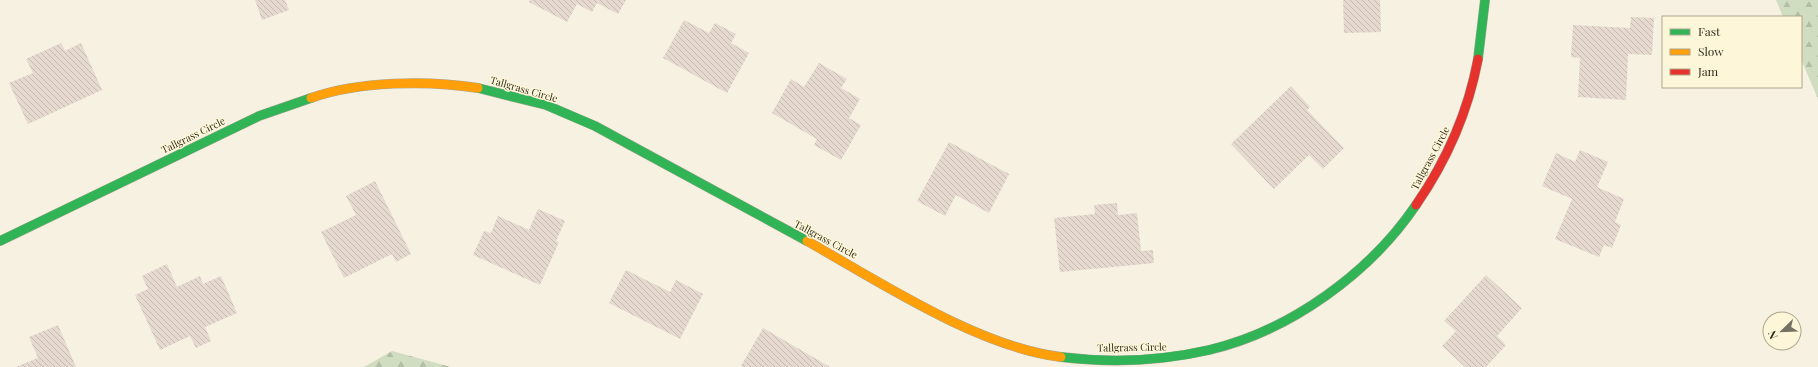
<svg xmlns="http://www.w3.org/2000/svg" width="1818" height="367" viewBox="0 0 1818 367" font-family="'Playfair Display',serif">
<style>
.forest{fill:url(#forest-firs)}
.building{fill:url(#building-back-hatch)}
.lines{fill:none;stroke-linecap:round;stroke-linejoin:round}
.fast-casing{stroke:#a9a597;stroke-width:10}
.slow-casing{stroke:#a9a597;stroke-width:10}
.jam-casing{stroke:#a9a597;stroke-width:10}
.fast{stroke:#30b455;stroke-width:9}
.slow{stroke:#ff9f0a;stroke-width:9}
.jam{stroke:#e5322d;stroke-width:9}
.labels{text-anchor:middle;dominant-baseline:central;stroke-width:3;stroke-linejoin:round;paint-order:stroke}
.street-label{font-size:10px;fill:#312d1f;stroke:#fef6d8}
</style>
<defs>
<pattern id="forest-firs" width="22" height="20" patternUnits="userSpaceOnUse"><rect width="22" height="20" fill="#d1ddc1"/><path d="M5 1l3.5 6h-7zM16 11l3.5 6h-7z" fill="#b4bea5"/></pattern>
<pattern id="building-back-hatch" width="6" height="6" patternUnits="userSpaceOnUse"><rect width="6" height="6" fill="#e5d9d0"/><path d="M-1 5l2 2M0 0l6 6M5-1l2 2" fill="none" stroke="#c5bbb2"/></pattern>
</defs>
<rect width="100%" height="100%" fill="#f6f1e0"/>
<g class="forest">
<path d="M1776,0h42v99l-17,-40v-42h-18z"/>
<path d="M392,351l59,16h-87z"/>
</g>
<g class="building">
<path d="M255,0h30l4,10 -27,10z"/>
<path d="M530,0h96l-8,14 -21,-11 -5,9 -15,-8 -10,18 -38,-20z"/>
<path d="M1343,0h37l1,32 -37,1z"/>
<path d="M1631,17l23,1 -2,37 -24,-1 -2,46 -48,-3 2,-39 -9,-1 2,-32 57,3z"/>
<path d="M684,20l25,13 6,-10 21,11 -5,9 18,10 -22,40 -64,-35z"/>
<path d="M61,43l4,8 16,-8 21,47 -74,34 -19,-41 24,-10 -7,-14z"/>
<path d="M819,63l28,16 -6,9 19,11 -11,19 12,7 -20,35 -27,-15 3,-6 -45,-26 19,-34 13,8z"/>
<path d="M1291,86l19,21 -3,3 37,38 -21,21 -14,-14 -35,34 -43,-45z"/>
<path d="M949,142l60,32 -20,39 -33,-18 -11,21 -28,-15z"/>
<path d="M1580,150l28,12 -11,25 27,12 -9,23 6,3 -9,23 -8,-3 -5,12 -44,-18 17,-40 -30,-13 14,-33 19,9z"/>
<path d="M375,181l36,73 -15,8 -4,-8 -48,24 -23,-46 35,-17 -10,-19z"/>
<path d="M1117,203l1,12 19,-2 4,38 12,-1 1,13 -94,9 -6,-54 41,-4 -1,-9z"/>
<path d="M538,209l27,12 -9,20 3,1 -19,43 -67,-30 11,-24 7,2 7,-17 31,14z"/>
<path d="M167,264l10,23 23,-11 3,8 18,-8 16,37 -32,14 6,14 -15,7 -6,-12 -30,14 -25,-55 13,-6 -6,-13z"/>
<path d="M626,270l44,22 6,-12 27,14 -23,45 -71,-36z"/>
<path d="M1486,275l36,33 -25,28 9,9 -20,22h-21l-23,-21 14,-15 -12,-10z"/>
<path d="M58,325l18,42h-60l22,-9 -9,-21z"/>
<path d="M763,328l67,39h-87l-2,-1z"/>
</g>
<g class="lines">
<defs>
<g id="fast">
<path d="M1478,59l7,-59"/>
<path d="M478,88l68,17 49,21 212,115"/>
<path d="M0,241l259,-125 52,-18"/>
<path d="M1061,357c49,6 100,4 148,-7 81,-19 161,-77 207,-145"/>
</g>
<g id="slow">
<path d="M311,98c48,-17 117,-18 167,-10"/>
<path d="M807,241c73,41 171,106 254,116"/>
</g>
<path id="jam" d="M1416,205c31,-45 52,-92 62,-146"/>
</defs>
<use href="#fast" class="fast-casing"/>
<use href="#slow" class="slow-casing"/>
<use href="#jam" class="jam-casing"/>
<use href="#fast" class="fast"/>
<use href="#slow" class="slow"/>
<use href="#jam" class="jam"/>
</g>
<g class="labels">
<g class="street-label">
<text transform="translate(524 89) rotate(16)">Tallgrass Circle</text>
<text transform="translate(193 135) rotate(-26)">Tallgrass Circle</text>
<text transform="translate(1430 158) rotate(-62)">Tallgrass Circle</text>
<text transform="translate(826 239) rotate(28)">Tallgrass Circle</text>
<text transform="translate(1132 347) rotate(-1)">Tallgrass Circle</text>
</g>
</g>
<rect x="1662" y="16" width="140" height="72" fill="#fef6d8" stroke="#aca68e"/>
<rect x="1670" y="29" width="20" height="6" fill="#30b455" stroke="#aca68e"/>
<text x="1698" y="36" font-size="12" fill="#312d1f">Fast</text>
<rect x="1670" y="49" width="20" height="6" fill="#ff9f0a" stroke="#aca68e"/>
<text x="1698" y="56" font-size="12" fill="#312d1f">Slow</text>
<rect x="1670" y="69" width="20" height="6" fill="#e5322d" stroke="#aca68e"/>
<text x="1698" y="76" font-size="12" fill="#312d1f">Jam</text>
<g transform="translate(1782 331) rotate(247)"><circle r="19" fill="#fef6d8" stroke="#aca68e"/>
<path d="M0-3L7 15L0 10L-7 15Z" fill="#767263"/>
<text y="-6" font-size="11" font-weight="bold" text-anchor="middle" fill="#312d1f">N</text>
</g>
</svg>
